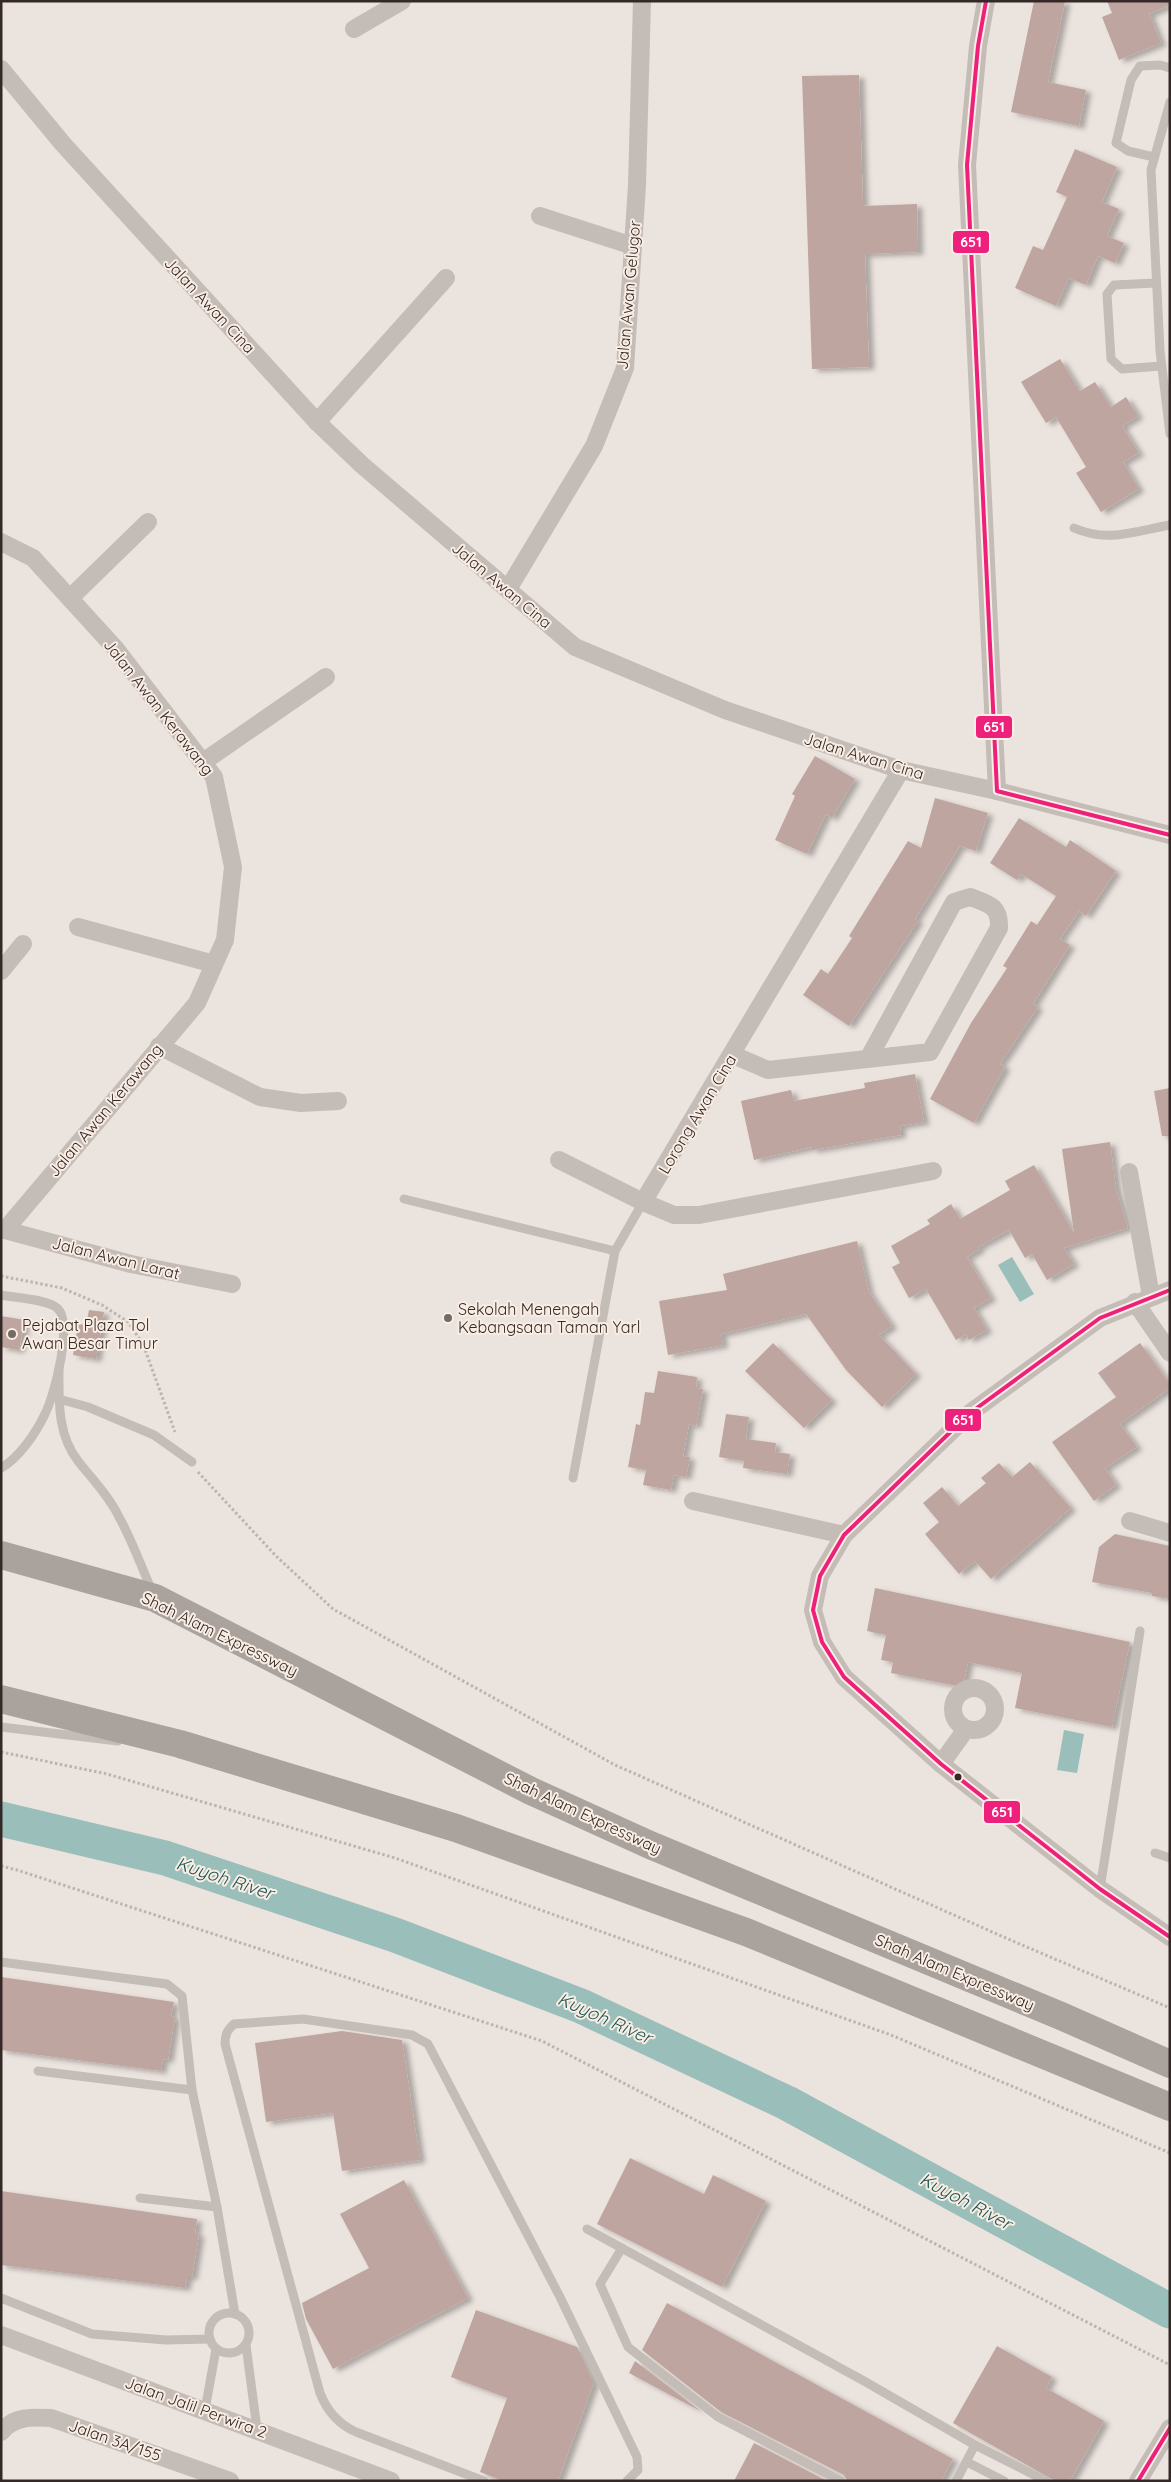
<svg xmlns="http://www.w3.org/2000/svg" width="1171" height="2482" viewBox="0 0 1171 2482" font-family="Quicksand,sans-serif">
<style>
.water{fill:#9abeba}
.lines{fill:none;stroke-linecap:round;stroke-linejoin:round}
.river{stroke:#9abeba;stroke-width:35}
.building{fill:#bfa59f;filter:url(#shadow)}
.path{stroke:#bdb4b0;stroke-width:3;stroke-dasharray:2.5 2.5;stroke-linecap:butt}
.lane{stroke:#c4bcb7;stroke-width:9}
.street{stroke:#c4bcb7;stroke-width:18}
.highway{stroke:#aaa29d;stroke-width:28}
.bus-1-casing{stroke:#f9ede4;stroke-width:8}
.bus-1{stroke:#ed207b;stroke-width:4}
.poi-dot{fill:#746a66;stroke:#f9ede4;stroke-width:2}
.bus-dot{fill:#342926;stroke:#f9ede4;stroke-width:2}
.labels{text-anchor:middle;dominant-baseline:central;stroke-width:4;stroke-linejoin:round;paint-order:stroke}
.street-label{font-size:16px;fill:#342926;stroke:#f9ede4}
.poi-label{font-size:16px;fill:#342926;stroke:#f9ede4;text-anchor:start}
.water-label{font-size:18px;font-style:italic;fill:#1c5552;stroke:#f9ede4}
.line-badge{stroke:#f9ede4;stroke-width:2}
.badge-label{font-size:14px;text-anchor:middle;font-weight:bold;fill:#fff}
</style>
<defs>
<filter id="shadow"><feDropShadow dx="5.5" dy="3" stdDeviation="2.5" flood-color="#0004"/></filter>
</defs>
<rect width="100%" height="100%" fill="#ebe3de"/>
<g class="water">
<path d="M1012,1257l22,37 -14,8 -22,-37z"/>
<path d="M1064,1730l20,4 -7,39 -20,-3z"/>
</g>
<g class="lines">
<path class="river" d="M1,1819l164,39 230,77 186,71 206,97 383,208"/>
</g>
<g class="building">
<path d="M1034,1h31l-17,81 38,8 -7,36 -68,-14z"/>
<path d="M1107,1h63v4l-21,9 12,29 -42,17 -17,-43 10,-4z"/>
<path d="M859,75l4,131 54,-2 1,48 -53,2 4,113 -57,2 -10,-293z"/>
<path d="M1075,149l42,18 -15,35 17,7 -12,27 17,7 -9,20 -17,-7 -12,29 -17,-7 -13,28 -41,-18 18,-42 10,4 24,-53 -11,-5z"/>
<path d="M1060,359l20,32 15,-9 16,25 15,-10 12,19 -16,10 17,27 -16,9 16,27 -38,23 -25,-39 10,-6 -30,-50 -10,6 -25,-41z"/>
<path d="M815,756l40,23 -23,39 -6,-4 -19,40 -32,-14 20,-44 -3,-2z"/>
<path d="M935,798l53,15 -12,38 -16,-5 -45,73 3,2 -69,105 -46,-31 18,-26 7,5 24,-36 -3,-2 59,-95 13,7z"/>
<path d="M1019,818l47,29 4,-7 46,31 -30,45 -7,-5 -19,28 10,6 -37,59 5,3 -38,57 5,3 -31,56 -44,-24 41,-76 36,-55 -4,-2 28,-45 6,4 19,-29 -35,-22 -4,6 -27,-17z"/>
<path d="M915,1074l9,48 -24,4 1,9 -89,15v-3l-58,13 -13,-59 50,-11 3,11 71,-13 -1,-5z"/>
<path d="M1170,1088v48h-8l-8,-45z"/>
<path d="M1110,1142l6,47 12,39 -64,20 10,16 -27,16 -15,-26 -7,4 -16,-28 -31,17 2,2 -13,8 24,41 -17,10 13,22 -18,10 -3,-6 -10,6 -30,-51 -17,9 -17,-31 8,-4 -9,-17 39,-22 -3,-4 24,-16 9,15 50,-29 -5,-9 29,-16 40,68 -12,-84z"/>
<path d="M857,1241l12,51 23,34 -13,9 37,39 -34,33 -36,-37 -40,-56 -85,20 2,11 -55,10 -9,-54 68,-11 -4,-16z"/>
<path d="M89,1310l15,2 -8,47 -23,-4 5,-31 8,1z"/>
<path d="M1,1316l24,4 -6,30 -18,-3z"/>
<path d="M773,1343l59,57 -28,28 -59,-57z"/>
<path d="M1140,1343l30,41v4l-50,36 17,23 -32,21 11,17 -22,16 -42,-59 64,-45 -18,-24z"/>
<path d="M658,1371l39,6 -1,11 7,1 -7,37 -7,-2 -6,32 7,1 -4,20 -12,-2 -3,15 -28,-5 3,-15 -18,-3 8,-43 4,1 5,-33 9,1z"/>
<path d="M726,1414l23,3 -3,22 30,4 -1,9 15,2 -3,20 -44,-6 1,-7 -25,-4z"/>
<path d="M1030,1462l41,46 -80,71 -16,-18 -16,13 -34,-40 14,-12 -16,-19 19,-16 16,19 28,-23 -5,-5 18,-15 13,14z"/>
<path d="M1115,1534l55,12v53l-18,-3v-3l-60,-11 7,-35z"/>
<path d="M875,1588l255,54 -18,85 -97,-19 7,-35 -54,-11 -5,25 -72,-14 2,-11 -12,-2 5,-25 -19,-4z"/>
<path d="M1,1977l173,25 -3,14 4,1 -7,43 -5,-1 -2,12 -160,-21z"/>
<path d="M342,2031l60,9 18,120 -78,11 -9,-58 -67,9 -11,-79z"/>
<path d="M630,2158l74,36 9,-19 53,26 -44,86 -125,-63z"/>
<path d="M404,2180l64,118 -135,71 -27,-50 -4,-16 67,-35 -29,-54z"/>
<path d="M1,2191l196,28 -2,14 4,1 -7,43h-5l-2,11 -184,-23z"/>
<path d="M667,2303l286,156 -12,22h-94l-3,-6 -123,-63 -79,-62z"/>
<path d="M476,2310l101,37 17,35 -36,99h-55l-23,-9 27,-74 -56,-21z"/>
<path d="M997,2346l55,31 -6,11 58,33 -34,60h-15l-102,-58z"/>
<path d="M635,2361l67,51 -73,-39z"/>
<path d="M754,2443l73,38h-93z"/>
</g>
<g class="lines">
<g class="path">
<path d="M1,1276l61,12 40,17 26,17 15,22 32,88"/>
<path d="M198,1472l78,84 57,53 282,156 400,177 155,66"/>
<path d="M1,1752l106,22 288,84 496,177 279,118"/>
<path d="M1,1866l16,4 525,171 628,324"/>
</g>
<g class="lane">
<path d="M1170,102l-19,68 9,181 10,83"/>
<path d="M1154,157l-26,-6 -12,-8 15,-63 9,-14 20,-1 10,3"/>
<path d="M1156,283l-42,2 -7,9 4,65 11,10 39,-3"/>
<path d="M1074,528c34,15 61,3 96,-3"/>
<path d="M404,1199l211,52"/>
<path d="M1,1295c14,3 46,4 56,13 17,13 -3,89 -12,106 -9,19 -26,44 -44,54"/>
<path d="M59,1368c0,33 -2,66 19,93 14,18 31,35 41,56 13,23 22,49 33,74"/>
<path d="M59,1399l29,8 66,28 38,27"/>
<path d="M573,1478l42,-227 28,-49"/>
<path d="M1,1727l117,14"/>
<path d="M1155,1853l15,5"/>
<path d="M1100,1889l40,-258"/>
<path d="M1,1962l166,22 15,12 10,94 25,117 18,107"/>
<path d="M38,2071l154,19"/>
<path d="M140,2198l77,9"/>
<path d="M587,2229l277,152 111,64 -19,36"/>
<path d="M622,2248l-22,36 28,63 90,70 123,64"/>
<path d="M1,2298l91,36 74,6 44,-1"/>
<circle cx="229" cy="2333" r="20"/>
<path d="M246,2345l11,84"/>
<path d="M205,2410l11,-61"/>
<path d="M975,2445l71,36"/>
<path d="M967,2462l37,19"/>
<path d="M484,2481l-128,-49c-18,-8 -29,-21 -36,-39l-95,-349c0,-9 2,-14 9,-20l69,-5 109,16 16,9 132,253 77,160 1,13 -11,11"/>
</g>
<g class="street">
<path d="M986,1l-8,45 -11,119 30,626"/>
<path d="M354,29l48,-28"/>
<path d="M1,69l62,75 254,278 45,43 213,182 150,63 176,60 96,21 173,44"/>
<path d="M540,216l93,30"/>
<path d="M317,422l129,-144"/>
<path d="M1,542l32,16 82,90 99,129 19,90 -8,73 -28,63 -192,227"/>
<path d="M508,589l86,-143 31,-78 12,-183 5,-184"/>
<path d="M70,598l78,-76"/>
<path d="M203,762l123,-85"/>
<path d="M901,770l-258,432 31,13h25l234,-44"/>
<path d="M78,927l136,37"/>
<path d="M1,971l22,-27"/>
<path d="M159,1046l101,51 41,6 37,-2"/>
<path d="M733,1055l35,15 162,-18 69,-124c1,-23 -11,-24 -29,-31l-16,5 -86,157"/>
<path d="M559,1160l84,42"/>
<path d="M1129,1172l22,124"/>
<path d="M1,1229l130,35 101,20"/>
<path d="M1170,1290l-70,28 -130,95 -126,122 -24,41 -7,34 9,32 22,35 97,87 159,125 70,48"/>
<path d="M1135,1302l35,51"/>
<path d="M693,1501l151,34"/>
<path d="M1130,1521l40,12"/>
<circle cx="974" cy="1709" r="21"/>
<path d="M941,1764l25,-35"/>
<path d="M1,2335l390,146"/>
<path d="M1,2432c13,-16 31,-15 50,-14l179,63"/>
<path d="M1138,2481l32,-53"/>
</g>
<g class="highway">
<path d="M1,1555l154,43 376,193 119,54 411,171 109,48"/>
<path d="M1,1699l179,45 276,84 290,104 424,175"/>
</g>
<defs>
<g id="bus-1">
<path d="M986,1l-8,45 -11,119 30,626 173,44"/>
<path d="M1170,1290l-70,28 -130,95 -126,122 -24,41 -7,34 9,32 22,35 97,87 159,125 70,48"/>
<path d="M1138,2481l32,-53"/>
</g>
</defs>
<use href="#bus-1" class="bus-1-casing"/>
<use href="#bus-1" class="bus-1"/>
</g>
<g class="poi-dot">
<circle cx="448" cy="1318" r="5"/>
<circle cx="12" cy="1334" r="5"/>
</g>
<circle class="bus-dot" cx="958" cy="1777" r="4.5"/>
<g class="labels">
<g class="street-label">
<text transform="translate(628 295) rotate(-85)">Jalan Awan Gelugor</text>
<text transform="translate(210 305) rotate(47)">Jalan Awan Cina</text>
<text transform="translate(502 585) rotate(40)">Jalan Awan Cina</text>
<text transform="translate(159 707) rotate(52)">Jalan Awan Kerawang</text>
<text transform="translate(864 756) rotate(17)">Jalan Awan Cina</text>
<text transform="translate(105 1110) rotate(-50)">Jalan Awan Kerawang</text>
<text transform="translate(697 1114) rotate(-59)">Lorong Awan Cina</text>
<text transform="translate(116 1258) rotate(14)">Jalan Awan Larat</text>
<text transform="translate(220 1634) rotate(26)">Shah Alam Expressway</text>
<text transform="translate(583 1813) rotate(25)">Shah Alam Expressway</text>
<text transform="translate(955 1972) rotate(23)">Shah Alam Expressway</text>
<text transform="translate(196 2407) rotate(20)">Jalan Jalil Perwira 2</text>
<text transform="translate(115 2440) rotate(19)">Jalan 3A/155</text>
</g>
<g class="poi-label">
<text x="458" y="1309">Sekolah Menengah<tspan x="458" dy="18">Kebangsaan Taman Yarl</tspan></text>
<text x="22" y="1325">Pejabat Plaza Tol<tspan x="22" dy="18">Awan Besar Timur</tspan></text>
</g>
<g class="water-label">
<text transform="translate(225 1878) rotate(18)">Kuyoh River</text>
<text transform="translate(605 2018) rotate(24)">Kuyoh River</text>
<text transform="translate(966 2201) rotate(28)">Kuyoh River</text>
</g>
</g>
<g class="line-badge">
<rect x="952" y="230" width="38" height="24" rx="5" fill="#ed207b"/>
<rect x="975" y="715" width="38" height="24" rx="5" fill="#ed207b"/>
<rect x="944" y="1408" width="38" height="24" rx="5" fill="#ed207b"/>
<rect x="983" y="1800" width="38" height="24" rx="5" fill="#ed207b"/>
</g>
<g class="badge-label">
<text x="971" y="247">651</text>
<text x="994" y="732">651</text>
<text x="963" y="1425">651</text>
<text x="1002" y="1817">651</text>
</g>
<rect width="1171" height="2482" fill="none" stroke="#342926" stroke-width="5"/>
</svg>
